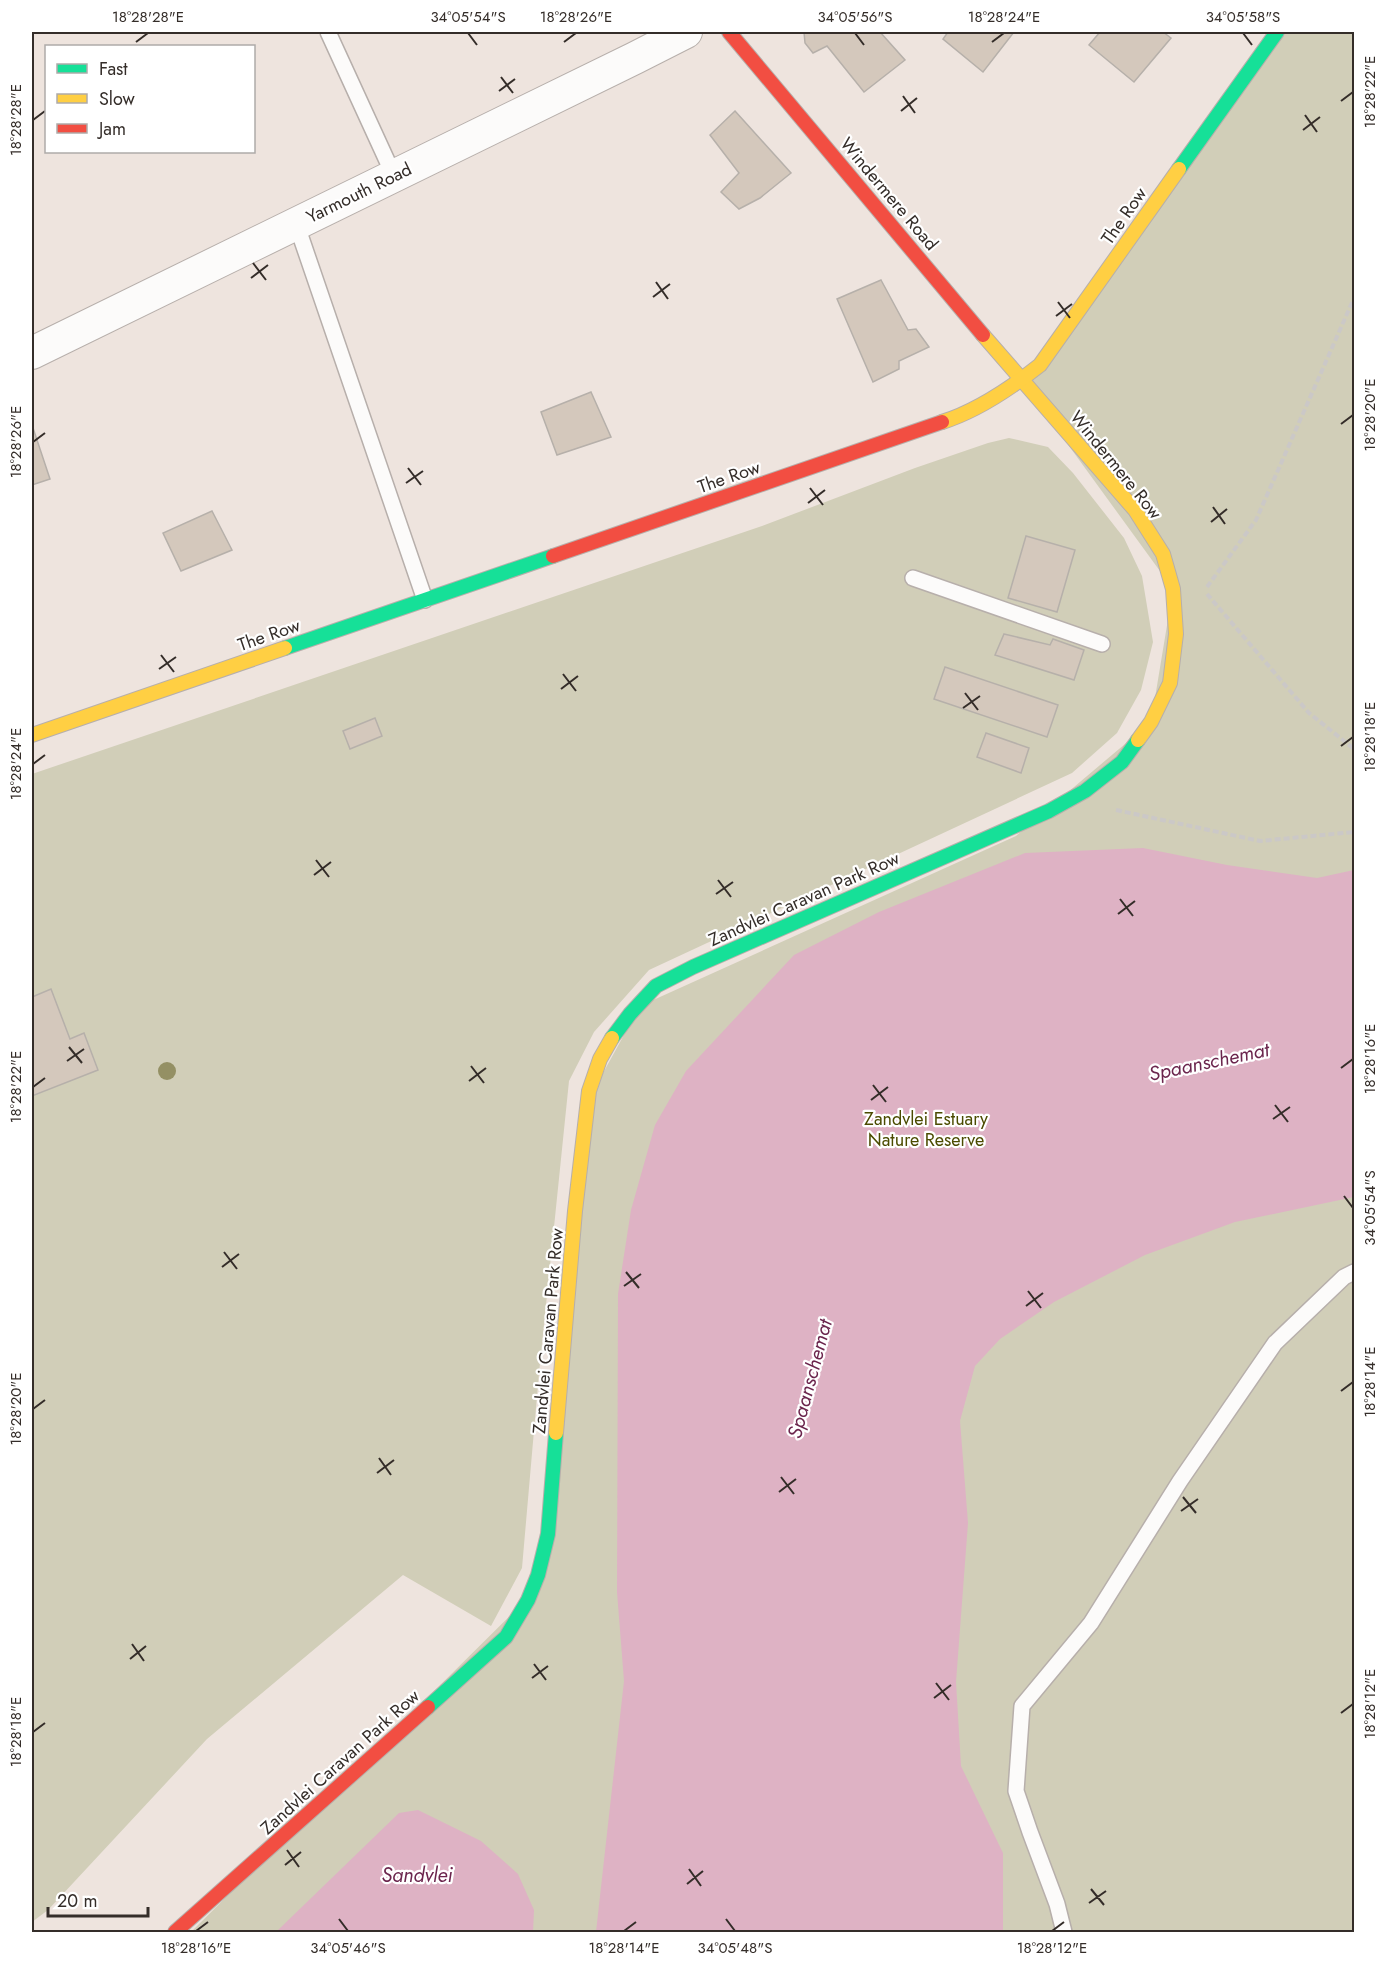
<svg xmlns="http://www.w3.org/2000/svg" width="1386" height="1964" viewBox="0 0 1386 1964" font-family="Jost,sans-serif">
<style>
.green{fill:#d1ceb8}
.water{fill:#deb2c4}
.building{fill:#d4c8bc;stroke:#b6b0aa;stroke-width:1.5}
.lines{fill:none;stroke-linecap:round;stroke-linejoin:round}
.lane-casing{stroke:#b7afab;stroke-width:18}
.street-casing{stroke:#b7afab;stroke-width:34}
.fast-casing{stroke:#b7afab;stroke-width:16}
.slow-casing{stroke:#b7afab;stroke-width:16}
.jam-casing{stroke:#b7afab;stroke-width:16}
.path{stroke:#cbc8c7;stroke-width:4;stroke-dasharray:6 3;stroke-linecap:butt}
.lane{stroke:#fcfbfa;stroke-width:15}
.street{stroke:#fcfbfa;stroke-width:32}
.fast{stroke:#16e098;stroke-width:14}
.slow{stroke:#ffcf43;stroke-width:14}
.jam{stroke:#f24e42;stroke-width:14}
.tree{fill:#949064}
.ticks{fill:none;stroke:#342d29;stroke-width:2}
.labels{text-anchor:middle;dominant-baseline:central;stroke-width:4.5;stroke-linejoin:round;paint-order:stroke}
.street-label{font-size:18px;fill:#342d29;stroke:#fff}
.park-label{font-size:18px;fill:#4b4b00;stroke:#fff}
.water-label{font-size:20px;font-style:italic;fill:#6b254d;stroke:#fff}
.neatline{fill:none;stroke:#342d29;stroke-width:2}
.ticks-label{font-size:15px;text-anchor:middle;fill:#342d29}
</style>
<rect width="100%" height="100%" fill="#eee4de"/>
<g class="green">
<path d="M1277,32h77v1900h-1163l346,-343 50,-487 53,-96 376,-170 135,-114 22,-133 -152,-209z"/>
<path d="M1009,438l39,9 25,26 51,65 18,38 11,66 -12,48 -24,43 -45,40 -423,197 -55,62 -25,49 -30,292 -17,195 -31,58 -88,-51 -196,164 -159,171 -16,12v-1148l730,-248 153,-58 73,-25z"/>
</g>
<g class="water">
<path d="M1143,848l84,17 90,13 37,-8v327l-119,25 -90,33 -91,47 -54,37 -25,27 -15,55 8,102 -12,159 5,84 42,87v79h-407l28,-251 -7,-89 1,-298 13,-84 24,-85 31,-54 108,-116 85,-43 146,-59z"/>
<path d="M418,1810l63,31 37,33 16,36 -1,22h-257l123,-119z"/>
</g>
<g class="building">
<path d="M804,32h76l25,28 -41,32 -37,-46 -14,7 -8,-10z"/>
<path d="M948,32h66l-31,40 -40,-33z"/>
<path d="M1100,32h63l8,6 -37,44 -45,-37z"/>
<path d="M735,111l56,62 -31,25 -21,11 -18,-17 18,-19 -29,-38z"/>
<path d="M881,280l27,50 8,-1 13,18 -30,14v8l-26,13 -36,-83z"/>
<path d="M591,392l20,45 -54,18 -16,-43z"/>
<path d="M32,425l18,54 -18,6z"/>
<path d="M212,511l20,39 -51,21 -18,-38z"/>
<path d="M1026,536l49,14 -18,62 -49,-14z"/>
<path d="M1004,634l46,11 3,-6 31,11 -10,30 -79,-25z"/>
<path d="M945,667l113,38 -11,32 -113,-38z"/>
<path d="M375,718l7,18 -32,13 -7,-18z"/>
<path d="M986,733l43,15 -8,25 -44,-16z"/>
<path d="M51,989l19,50 14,-6 14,37 -66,26v-99z"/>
</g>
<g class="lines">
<defs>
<g id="lane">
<path d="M328,32l66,144"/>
<path d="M296,223l129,377"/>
<path d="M913,578l189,66"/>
<path d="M1064,1932l-7,-28 -27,-72 -14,-41 6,-85 69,-83 89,-142 95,-138 69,-66 10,-5"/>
</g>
<path id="street" d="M32,353l603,-295 51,-26"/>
<g id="fast">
<path d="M1179,169l98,-137"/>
<path d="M285,648l268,-92"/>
<path d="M612,1038l18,-24 26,-28 37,-19 356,-156 36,-20 37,-29 16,-22"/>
<path d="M428,1707l78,-70 22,-37 10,-25 10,-41 8,-101"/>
</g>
<g id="slow">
<path d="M983,335l152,175 28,44 10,35 3,45 -6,49 -19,39 -13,18"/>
<path d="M942,422c35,-11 69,-34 98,-57l139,-196"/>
<path d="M32,735l253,-87"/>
<path d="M556,1433l19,-222 14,-120 11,-32 12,-21"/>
</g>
<g id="jam">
<path d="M729,32l254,303"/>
<path d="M553,556l389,-134"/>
<path d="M175,1932l253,-225"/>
</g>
</defs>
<use href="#lane" class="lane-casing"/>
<use href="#street" class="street-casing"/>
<use href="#fast" class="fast-casing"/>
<use href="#slow" class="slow-casing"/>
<use href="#jam" class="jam-casing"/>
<g class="path">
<path d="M1207,587l49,-67 98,-222"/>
<path d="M1207,594l102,119 45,36"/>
<path d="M1116,810l144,31 94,-9"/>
</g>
<use href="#lane" class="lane"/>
<use href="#street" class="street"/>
<use href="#fast" class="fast"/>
<use href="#slow" class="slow"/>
<use href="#jam" class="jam"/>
</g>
<circle class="tree" cx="167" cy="1071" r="9"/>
<path class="ticks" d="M468,33l9,12M855,33l9,12M1243,33l9,12M136,42l12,-9M564,42l12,-9M992,42l12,-9M501,77l12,16M499,91l16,-12M903,96l12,17M1341,101l12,-9M901,111l16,-13M1305,115l12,17M33,120l12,-9M1303,130l17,-13M253,263l13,17M251,278l17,-13M656,282l12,17M653,297l17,-13M1058,302l12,16M1056,316l16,-12M1341,424l12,-9M33,442l12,-9M408,468l13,17M406,483l17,-12M810,488l13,17M808,503l17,-13M1213,507l12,17M1211,522l16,-13M161,655l13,17M159,669l17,-12M563,674l13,17M561,689l17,-13M965,693l13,17M963,708l17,-12M1341,746l12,-9M33,764l12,-9M316,860l13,17M314,875l17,-13M718,880l13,17M716,894l17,-12M1120,899l13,17M1118,914l17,-13M69,1047l13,16M67,1061l17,-12M471,1066l13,17M1341,1068l12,-9M469,1081l17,-13M873,1085l13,17M33,1087l12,-9M871,1100l17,-13M1275,1105l13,17M1273,1119l17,-12M1344,1196l9,12M224,1252l13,17M222,1267l17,-13M626,1272l13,16M624,1286l17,-12M1028,1291l13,17M1026,1306l17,-13M1341,1391l12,-9M33,1409l12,-9M379,1458l12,17M377,1473l17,-13M781,1477l13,17M779,1492l17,-13M1183,1497l13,16M1181,1511l17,-12M132,1644l12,17M130,1659l16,-13M534,1664l12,16M532,1678l16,-12M936,1683l13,17M934,1698l17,-13M1341,1713l12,-9M33,1732l12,-9M287,1850l12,17M285,1865l16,-13M689,1869l12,17M687,1884l16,-13M1091,1889l13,16M1089,1903l17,-12M339,1919l9,12M726,1919l9,12M196,1931l12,-9M624,1931l12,-9M1052,1931l12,-9"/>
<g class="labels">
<g class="street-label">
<text transform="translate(359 193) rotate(-26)">Yarmouth Road</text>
<text transform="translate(889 194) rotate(50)">Windermere Road</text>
<text transform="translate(1124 216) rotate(-55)">The Row</text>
<text transform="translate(1116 465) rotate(51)">Windermere Row</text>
<text transform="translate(729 477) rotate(-19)">The Row</text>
<text transform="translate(269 635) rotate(-19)">The Row</text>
<text transform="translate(804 899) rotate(-24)">Zandvlei Caravan Park Row</text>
<text transform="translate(548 1331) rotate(-85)">Zandvlei Caravan Park Row</text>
<text transform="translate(340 1762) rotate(-42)">Zandvlei Caravan Park Row</text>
</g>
<g class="park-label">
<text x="926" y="1119">Zandvlei Estuary<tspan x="926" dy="21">Nature Reserve</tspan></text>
</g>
<g class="water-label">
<text transform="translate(1209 1062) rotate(-12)">Spaanschemat</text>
<text transform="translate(810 1379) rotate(-75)">Spaanschemat</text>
<text x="417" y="1875">Sandvlei</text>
</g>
</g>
<rect width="1386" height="1964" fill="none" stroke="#ffffff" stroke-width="66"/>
<rect x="45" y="45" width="210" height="108" fill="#ffffff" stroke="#aeaba9" stroke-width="1.5"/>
<rect x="57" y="64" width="30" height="9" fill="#16e098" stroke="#aeaba9" stroke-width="1.5"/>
<text x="99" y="75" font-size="18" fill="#342d29">Fast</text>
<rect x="57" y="94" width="30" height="9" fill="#ffcf43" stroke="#aeaba9" stroke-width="1.5"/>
<text x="99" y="105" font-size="18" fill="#342d29">Slow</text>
<rect x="57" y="124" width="30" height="9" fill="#f24e42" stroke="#aeaba9" stroke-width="1.5"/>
<text x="99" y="135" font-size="18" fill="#342d29">Jam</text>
<path d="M48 1907v9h100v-9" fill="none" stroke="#342d29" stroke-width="3"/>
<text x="57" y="1907" font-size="18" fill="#342d29" stroke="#ffffff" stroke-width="4.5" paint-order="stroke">20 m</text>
<rect x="33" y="33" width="1320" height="1898" class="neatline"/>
<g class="ticks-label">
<text x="148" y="22">18°28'28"E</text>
<text x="468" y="22">34°05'54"S</text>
<text x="576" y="22">18°28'26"E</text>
<text x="855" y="22">34°05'56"S</text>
<text x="1004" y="22">18°28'24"E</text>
<text x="1243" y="22">34°05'58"S</text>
<text transform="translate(1370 92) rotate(-90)" y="5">18°28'22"E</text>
<text transform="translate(16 120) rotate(-90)" y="5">18°28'28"E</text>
<text transform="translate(1370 415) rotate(-90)" y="5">18°28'20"E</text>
<text transform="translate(16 442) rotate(-90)" y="5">18°28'26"E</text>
<text transform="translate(1370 737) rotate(-90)" y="5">18°28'18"E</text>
<text transform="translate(16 764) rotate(-90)" y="5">18°28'24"E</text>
<text transform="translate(1370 1059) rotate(-90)" y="5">18°28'16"E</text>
<text transform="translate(16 1087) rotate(-90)" y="5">18°28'22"E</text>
<text transform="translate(1370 1208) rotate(-90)" y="5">34°05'54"S</text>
<text transform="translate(1370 1382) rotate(-90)" y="5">18°28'14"E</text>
<text transform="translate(16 1409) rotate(-90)" y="5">18°28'20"E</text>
<text transform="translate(1370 1704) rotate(-90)" y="5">18°28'12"E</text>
<text transform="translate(16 1732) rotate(-90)" y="5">18°28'18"E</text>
<text x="196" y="1953">18°28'16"E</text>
<text x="348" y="1953">34°05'46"S</text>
<text x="624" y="1953">18°28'14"E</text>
<text x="735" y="1953">34°05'48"S</text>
<text x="1052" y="1953">18°28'12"E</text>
</g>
</svg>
